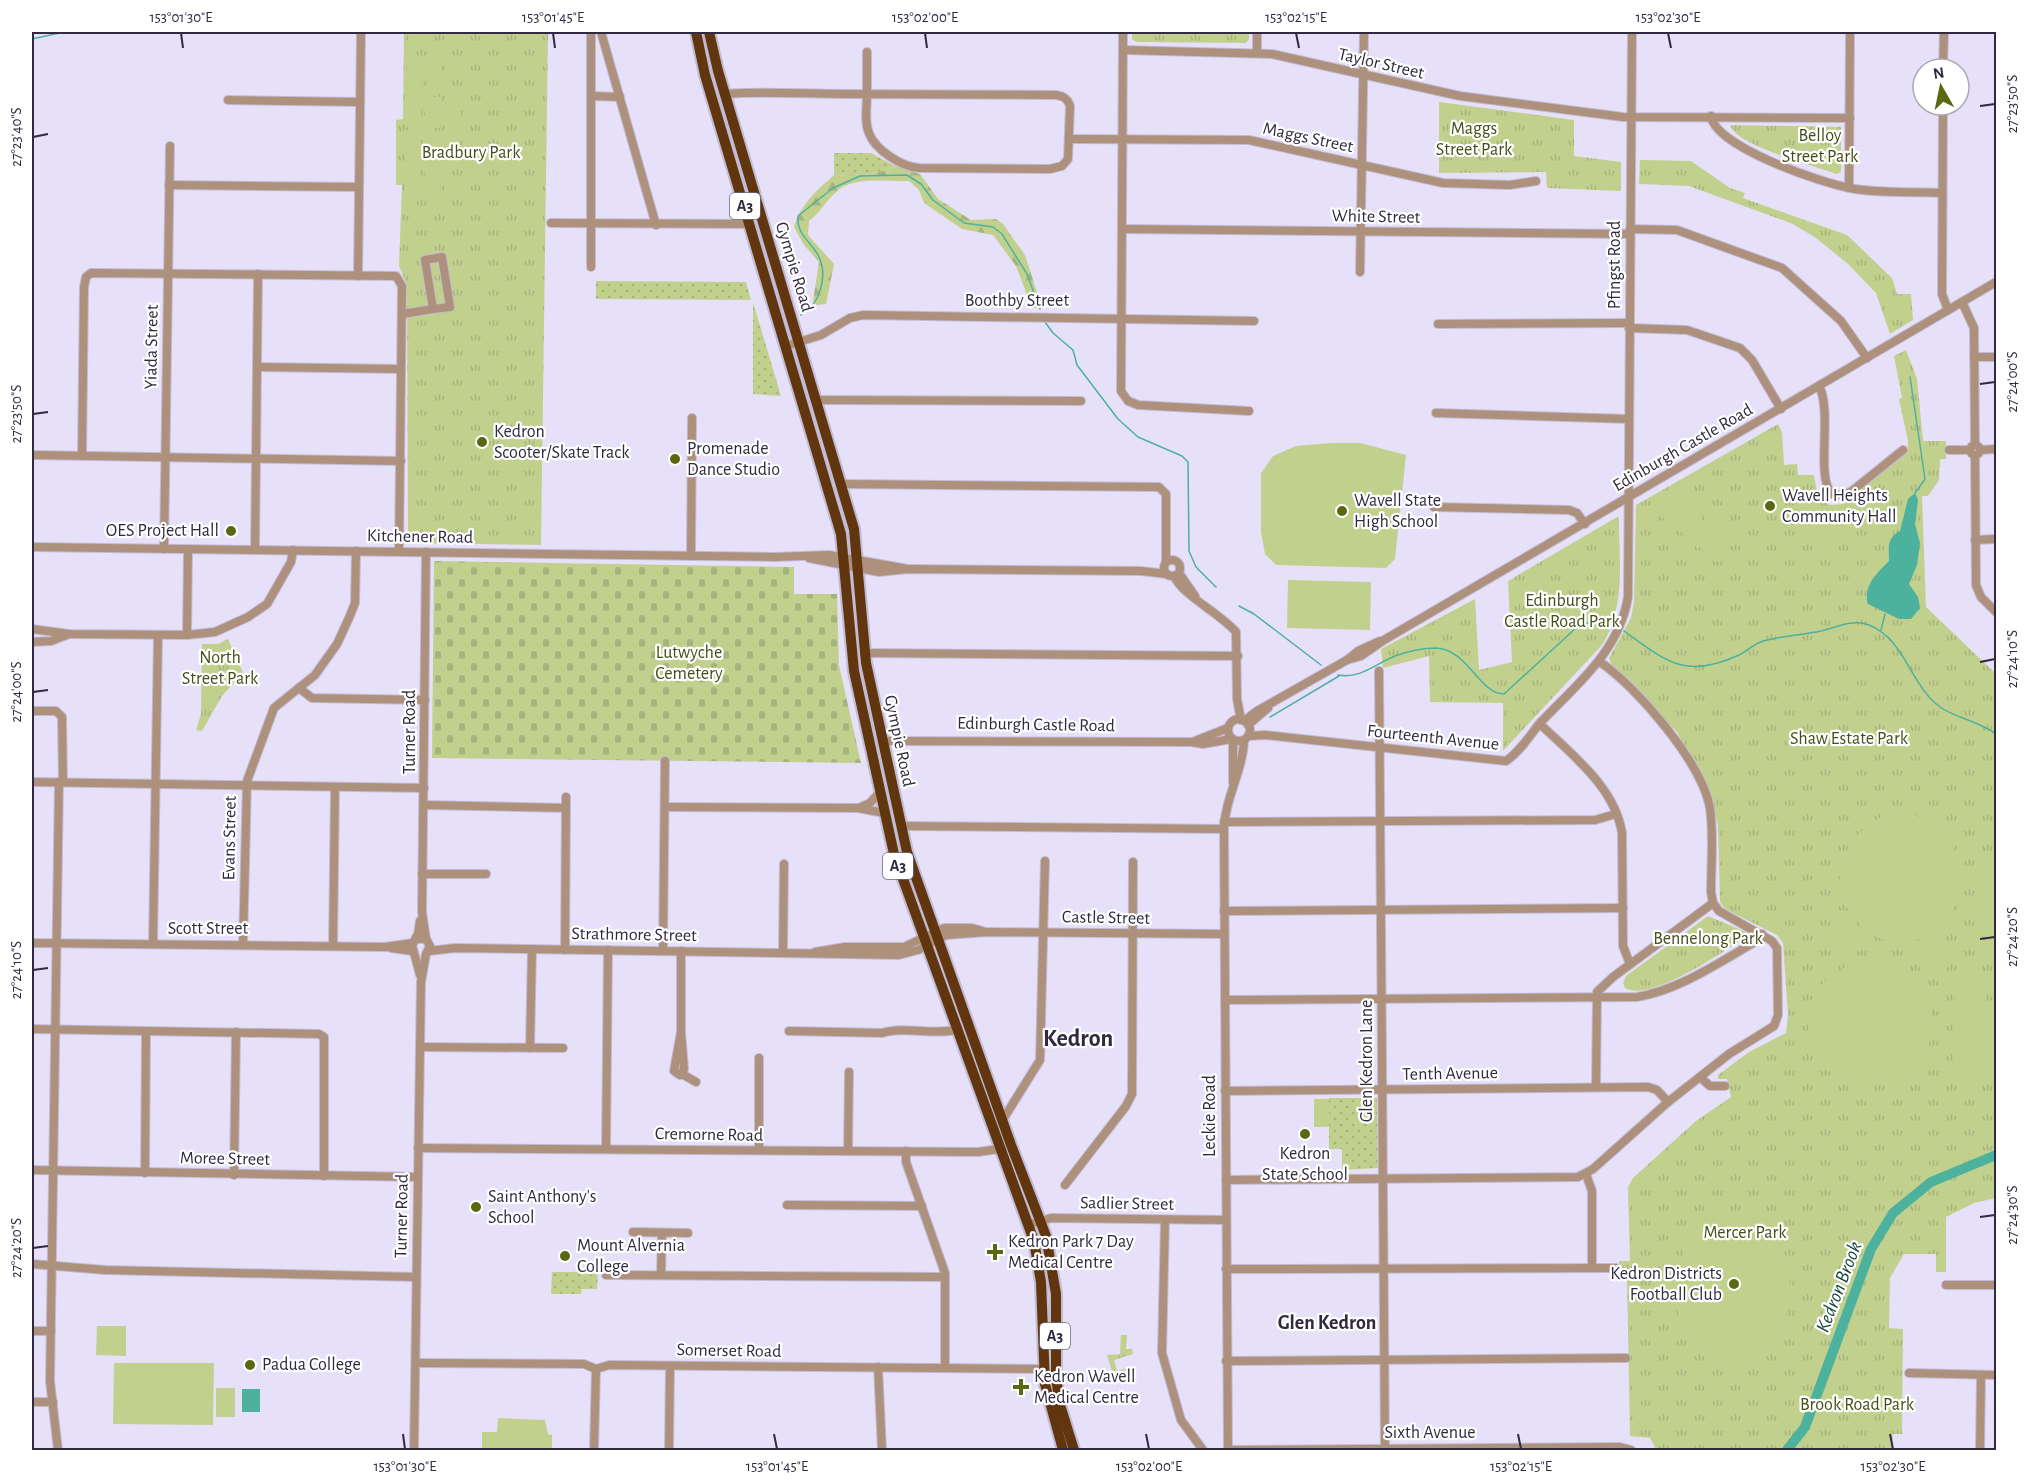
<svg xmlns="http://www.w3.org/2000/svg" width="2028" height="1482" viewBox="0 0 2028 1482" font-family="'Alegreya Sans',sans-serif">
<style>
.grass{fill:url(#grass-dots)}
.forest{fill:url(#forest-firs)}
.cemetery{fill:url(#cemetery-stones)}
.park{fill:url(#park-tufts)}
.pitch{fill:#c2d08e}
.water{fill:#4cb29e}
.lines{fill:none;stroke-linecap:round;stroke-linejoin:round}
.stream{stroke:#4cb29e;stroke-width:1.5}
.river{stroke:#4cb29e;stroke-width:10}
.minor-casing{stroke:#c2bbd4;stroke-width:10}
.highway-casing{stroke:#c2bbd4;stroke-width:14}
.minor{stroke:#ad917d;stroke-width:8}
.highway{stroke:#61360f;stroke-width:10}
.ticks{fill:none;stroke:#302940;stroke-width:2}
.poi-dot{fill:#5b680f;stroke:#fff;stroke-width:2}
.labels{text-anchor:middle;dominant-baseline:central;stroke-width:4.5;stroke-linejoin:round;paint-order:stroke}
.shield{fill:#fff;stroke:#6e6979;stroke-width:1.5}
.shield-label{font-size:16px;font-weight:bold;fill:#302940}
.street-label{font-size:18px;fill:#302940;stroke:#fff}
.park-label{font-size:18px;fill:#454e18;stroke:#fff}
.poi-label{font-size:18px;fill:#302940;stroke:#fff;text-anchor:start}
.water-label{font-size:20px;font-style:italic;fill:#17453c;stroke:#fff}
.neighbourhood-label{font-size:20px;font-weight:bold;fill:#302940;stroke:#fff}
.district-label{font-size:24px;font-weight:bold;fill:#302940;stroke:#fff}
.neatline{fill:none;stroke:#302940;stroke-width:2}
.ticks-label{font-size:15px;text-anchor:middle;fill:#302940}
</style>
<defs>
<pattern id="grass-dots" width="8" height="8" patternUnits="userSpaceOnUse" patternTransform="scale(1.5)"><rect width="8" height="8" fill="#c2d08e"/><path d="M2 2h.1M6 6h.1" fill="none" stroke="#a7b37c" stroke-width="1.8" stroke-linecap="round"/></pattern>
<pattern id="forest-firs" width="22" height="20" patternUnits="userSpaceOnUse" patternTransform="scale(1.5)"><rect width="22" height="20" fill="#c2d08e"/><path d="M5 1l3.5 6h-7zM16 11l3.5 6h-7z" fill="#a7b37c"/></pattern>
<pattern id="cemetery-stones" width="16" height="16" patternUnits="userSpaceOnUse" patternTransform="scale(1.5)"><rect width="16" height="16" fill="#c2d08e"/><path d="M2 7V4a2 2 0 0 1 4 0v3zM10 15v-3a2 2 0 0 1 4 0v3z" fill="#a7b37c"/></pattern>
<pattern id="park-tufts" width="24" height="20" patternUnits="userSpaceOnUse" patternTransform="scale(1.5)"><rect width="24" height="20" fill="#c2d08e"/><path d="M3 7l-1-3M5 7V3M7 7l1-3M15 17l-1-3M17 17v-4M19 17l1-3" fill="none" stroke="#a7b37c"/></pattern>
</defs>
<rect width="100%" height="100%" fill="#e7e0f9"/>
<g class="grass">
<path d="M834,153h37l24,13c-8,7 -51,11 -61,9z"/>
<path d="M596,281l150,1 5,18 -155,-1z"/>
<path d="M753,302l28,94 -28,-2z"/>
<path d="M1329,1098h48l1,70 -36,2v-21h-13z"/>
<path d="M552,1272h46l-1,17h-15l-1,5h-30z"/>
</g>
<path class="forest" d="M895,166l25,8 18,25 33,21 25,-1 7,5 22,31 17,53h-10l-16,-42 -23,-31 -31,-6 -38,-26 -5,-13 -10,-9c-21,1 -58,-6 -74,12 -10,9 -15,20 -26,28l-1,14 26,29 -8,40 -9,1 -4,-4 6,-39 -15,-17 -10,-18c7,-23 22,-36 40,-52 10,2 53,-2 61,-9z"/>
<path class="cemetery" d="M434,561l360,6v27h43l2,71 22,98 -429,-5z"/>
<g class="park">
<path d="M404,32h144l-7,513 -128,-2 -5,-7 -1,-250 -8,-20 3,-81h-6v-65l7,-1z"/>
<path d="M1132,32h117v7l-3,4 -110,-1 -4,-3z"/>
<path d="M1439,102l135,18v36l47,6v29l-74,-3 -1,-16 -107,1z"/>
<path d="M1730,125l111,2v45l-4,2c-21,-8 -101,-28 -107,-49z"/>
<path d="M1640,160l51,1 39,27 15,5 -2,5 104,37 45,43 5,16h14l2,26 -23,14 -14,-41 -28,-29 -32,-26 -23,-14 -104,-38 -50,-2z"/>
<path d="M1906,350l11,29 6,62h23v18h-6l-1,21 -11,16h-6l4,111 70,67v524l-22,5 -28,14v55h-10v-18h-32l-14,24 -1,50 14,1 -1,105h-9l-1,16h-241l4,-3 -5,-9 -20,-2 -3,-159 -8,-1v-15h11l-2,-74 5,-9 63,-57 35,-24 -4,-18h-9v-4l31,-23 37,-19 2,-17 -5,-73 -6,-8 -52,-26 -5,-7 -2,-76 -7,-31 -34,-63 -65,-66 -3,-8 22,-40 3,-16 2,-97 142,-81 4,8 2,33 13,-1 1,11h16l3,18 12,12 14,-1 64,-51 1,-12 -9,-42 3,-1 -8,-42z"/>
<path d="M1617,517l2,1c0,44 7,89 -17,127l-99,106v-48l-73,-1 -1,-46 -46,12 -2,-19 94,-50 4,71 33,-8 -4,-81z"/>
<path d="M228,639l15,34 -21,23 -20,35 -6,-1 5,-16 1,-70h16z"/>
<path d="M1708,916l38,16 1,5c-24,14 -97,66 -122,51l-2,-5 3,-7z"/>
<path d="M1121,1335h6l-1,14h6l1,5 -19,6 3,11 15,-4 1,2 -20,6 -6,-20 13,-1z"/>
</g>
<g class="pitch">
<path d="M407,62h15v30h-16z"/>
<path d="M426,62l16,1 -1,30h-15z"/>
<path d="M406,96h16l-1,31h-15z"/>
<path d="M425,97h16l-1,31h-15z"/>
<path d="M446,98h15v31l-16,-1z"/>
<path d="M406,130h15v31h-16z"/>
<path d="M425,131h15v31h-16z"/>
<path d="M445,132h16l-1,30h-15z"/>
<path d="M406,163l15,1v30h-16z"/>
<path d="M425,164h15v31h-16z"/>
<path d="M1330,443h30l46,12 -11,104 -9,9 -110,-3 -11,-11 -4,-22v-59l12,-17 23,-10z"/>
<path d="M1682,488l27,21 -22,28 -27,-22z"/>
<path d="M1712,513l28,21 -22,28 -28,-22z"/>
<path d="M1829,513l13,25 -15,7 -13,-25z"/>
<path d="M1288,580l83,2 -1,48 -83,-2z"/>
<path d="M1892,812c91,1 86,126 12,130 -15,1 -31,-4 -42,-15 -41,-42 -21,-95 30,-115z"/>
<path d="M1996,855v95c-33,-24 -24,-69 0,-95z"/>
<path d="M1856,933l1,27 -17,1 -2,-27z"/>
<rect x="1918" y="946" width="30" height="21"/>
<circle cx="1870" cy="1024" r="62"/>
<path d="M1955,975l31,1v38h10v69h-42z"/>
<rect x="1314" y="1099" width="15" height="28"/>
<path d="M1725,1211c89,3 82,150 6,151 -18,0 -32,-9 -42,-23 -27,-42 -12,-111 36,-128z"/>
<path d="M97,1326h29v30l-30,-1z"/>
<path d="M114,1363h100l-1,62 -100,-1z"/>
<rect x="216" y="1388" width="19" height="29"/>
<path d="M498,1418l47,2 3,14 4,1v15h-70v-18h15z"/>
</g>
<g class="water">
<path d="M1915,493l3,7 -3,24 5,19 -3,22 -8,19 9,13 2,11 -9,11h-12l-31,-15c-6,-17 10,-32 21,-43 0,-14 -3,-22 11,-30l8,-32z"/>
<rect x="242" y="1389" width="18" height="23"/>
</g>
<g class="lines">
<g class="stream">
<path d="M32,39l32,-7"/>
<path d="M801,315c19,-10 27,-39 18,-58 -7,-15 -23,-22 -21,-41l35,-28 27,-12 47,-1 14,9 12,16 31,23 29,4 9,7 25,40 13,35"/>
<path d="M1045,322l8,11 20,17 4,15 41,54 20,18 44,19 6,6 1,89 7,16 20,20"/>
<path d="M1910,377l15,102 -10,14"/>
<path d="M1239,606l15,8 67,51"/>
<path d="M1881,630l4,-16"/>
<path d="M1624,631c42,30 61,49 115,24 8,-4 15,-11 24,-14 18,-5 39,-6 58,-10 16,-4 32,-12 48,-6 36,14 41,60 71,82 15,11 37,13 56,27"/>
<path d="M1338,675c23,4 37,-11 57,-19 11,-4 28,-8 41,-8 32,1 43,46 68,46l72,-66 19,-8 18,5"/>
<path d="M1270,717l69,-41"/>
</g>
<path class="river" d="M1787,1450l18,-23 66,-178 22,-36 38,-31 65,-27"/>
<defs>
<g id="minor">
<path d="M601,32l55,193"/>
<path d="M1123,32l-2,359 7,10 10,4 111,6"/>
<path d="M1123,50l149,4 188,42 163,21 227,1"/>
<path d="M1257,52v-20"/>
<path d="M1943,69l1,-37"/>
<path d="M725,94c39,-3 80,0 119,0 71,0 141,1 212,1 8,1 12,4 14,11l-2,53 -6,7 -12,3 -131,-1c-17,-1 -44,-18 -50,-35 -5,-11 -2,-27 -2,-39v-42"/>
<path d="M591,96l29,1"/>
<path d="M228,100l132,2"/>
<path d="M1943,105l-1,189 6,16"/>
<path d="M1711,116c4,31 111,67 139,72 29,6 62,3 92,5"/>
<path d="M1070,139l179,1 194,43 67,2 26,-4"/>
<path d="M169,185l190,2"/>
<path d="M1849,188l1,-156"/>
<path d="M551,223l199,1"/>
<path d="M1122,229l508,5"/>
<path d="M1630,229l47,1 105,38 59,53 26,37"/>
<path d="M442,257l8,50 -17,2 -8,-49z"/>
<path d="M591,267v-235"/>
<path d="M1360,272l4,-240"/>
<path d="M358,276l3,-244"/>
<path d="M1962,302l12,26 1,117"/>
<path d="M402,314l31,-5"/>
<path d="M1438,324l191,-1"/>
<path d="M1629,328l58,2 53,18 12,12 29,49"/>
<path d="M786,346l35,-11 29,-17 13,-3 391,6"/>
<path d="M1974,357h22"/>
<path d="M257,367l144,2"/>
<path d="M1819,386c14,26 -4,92 13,108l12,1 8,-4 51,-41"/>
<path d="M816,400l265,1"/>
<path d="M1436,413l193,6"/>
<circle cx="1975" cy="450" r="5"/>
<path d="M1949,450h21"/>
<path d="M1980,450l16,-1"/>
<path d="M32,455l369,6"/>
<path d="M1975,455l1,130 5,12 15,15"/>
<path d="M82,456l2,-169 2,-10 5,-4 305,3 6,10 -3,266"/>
<path d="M842,484l317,3 7,7v68"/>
<path d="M1434,507l135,3 8,3 8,11"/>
<path d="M1975,540l21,-1"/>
<path d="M32,547l743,10 54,-2 79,14"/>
<path d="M164,549l6,-403"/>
<path d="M255,550l3,-276"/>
<path d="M691,556l1,-138"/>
<path d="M809,558l70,14 29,-3 233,2 26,3"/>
<circle cx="1172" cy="568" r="8"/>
<path d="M1179,573l16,23"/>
<path d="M1174,576c9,20 46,37 62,56l1,67 4,21"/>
<path d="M32,629l37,5 118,1 28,-3 33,-15 19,-13 24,-42 2,-12"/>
<path d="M187,635l1,-86"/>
<path d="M32,642l19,-1 18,-7"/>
<path d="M864,653l374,3"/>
<path d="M1347,660l14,-4 23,-16 612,-358"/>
<path d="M1379,671l6,779"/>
<path d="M299,688l13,10 113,2"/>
<path d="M32,711h24l6,6 1,65"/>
<circle cx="1239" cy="730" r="11"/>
<path d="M1244,721l13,-10 90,-51 11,-9 22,-10"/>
<path d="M1540,724c31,30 75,63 82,109l1,113 7,18"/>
<path d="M1248,725l20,-17"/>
<path d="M1248,736l17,-1 241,26c14,-9 24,-26 34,-38 36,-38 79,-71 88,-126l4,-565"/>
<path d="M882,741l309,1 12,2 28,-5"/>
<path d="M1195,741l33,-13"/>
<path d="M32,782l392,6"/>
<path d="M1233,782v-42"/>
<path d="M424,805l142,3"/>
<path d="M665,807l193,1 26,5"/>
<path d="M859,808l11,-5 10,-11"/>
<path d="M1224,822l371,-2 21,-6"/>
<path d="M901,826l323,3"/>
<path d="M422,874h64"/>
<path d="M1224,911l399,-3"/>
<path d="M426,939l-4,-27 4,-360"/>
<path d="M32,943l353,4 28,-4"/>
<path d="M153,944l5,-309"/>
<path d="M243,945l4,-164 27,-73 41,-33 22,-31 12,-26 6,-15 1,-52"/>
<path d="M333,946l2,-159"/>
<path d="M391,948l22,3"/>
<path d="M565,950l1,-153"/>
<path d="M429,951l26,-3 444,7 19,-5 28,-15 41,-3 237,2"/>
<path d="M663,951l2,-190"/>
<path d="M783,952l1,-88"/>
<path d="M815,952l30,-5h59l40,-19h28l14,4"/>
<path d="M420,975l-8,-30 6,-11 2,-13"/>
<path d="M1225,1000l412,-3c42,-7 81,-34 118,-55l7,-8"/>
<path d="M32,1029l287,5 5,3v139"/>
<path d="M789,1031l93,2c22,-7 50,2 74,-3"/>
<path d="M681,1032l-7,39 6,4 4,-6 -3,-37v-81"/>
<path d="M420,1047l143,1"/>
<path d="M530,1048l2,-99"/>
<path d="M682,1074l14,8"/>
<path d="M1700,1077l10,9h15"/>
<path d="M1596,1087l1,-95 16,-15 100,-74"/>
<path d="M1225,1091l423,-4 9,3 11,12"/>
<path d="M1002,1121l38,-61 5,-199"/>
<path d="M418,1148l560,4 21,-3"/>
<path d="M606,1149l2,-199"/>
<path d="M759,1150v-92"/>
<path d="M848,1151l1,-79"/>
<path d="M906,1151v11l39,111v95"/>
<path d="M32,1170l385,7"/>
<path d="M145,1173l1,-142"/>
<path d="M1586,1174l6,17v77"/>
<path d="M234,1175l2,-143"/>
<path d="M1226,1180l352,-3 15,-8 75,-67 61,-48 45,-28 4,-11 -1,-67 -5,-7 -53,-30 -6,-8 -2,-11c0,-27 3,-57 -1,-84 -8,-45 -73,-121 -110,-146"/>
<path d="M1065,1185l61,-79 6,-12 1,-232"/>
<path d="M787,1205l135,1"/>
<path d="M1165,1220l-3,133 19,67 22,30"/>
<path d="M1028,1225l23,-7 175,2"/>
<path d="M633,1232l55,1"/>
<path d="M32,1264l73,6 311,7"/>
<path d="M1226,1269l390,-1"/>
<path d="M606,1275l339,2"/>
<path d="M661,1275l1,-41"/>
<path d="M1946,1285h50"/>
<path d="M32,1331h19"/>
<path d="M1226,1361l400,-3"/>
<path d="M417,1363l167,1 12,5"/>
<path d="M878,1367l4,83"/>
<path d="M596,1369l13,-4 434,4"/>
<path d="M1909,1373l87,2"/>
<path d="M32,1402h21"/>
<path d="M58,1450l-8,-69 9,-599"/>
<path d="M414,1450l7,-468 5,-28 4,-8 -4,-7h-9"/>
<path d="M594,1450l2,-81"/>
<path d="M669,1450l1,-84"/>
<path d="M1228,1450l-4,-621c1,-31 19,-58 20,-89"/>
<path d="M1228,1450l392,-3 11,3"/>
<path d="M1980,1450l1,-75"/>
</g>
<g id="highway">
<path d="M696,32l9,43 136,459 13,137 40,183 140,387 7,41 4,102 18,66"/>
<path d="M709,32l9,39 136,458 12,134 41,189 104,293 35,91 10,58v84l4,27 14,45"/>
</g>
</defs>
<use href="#minor" class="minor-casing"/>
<use href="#highway" class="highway-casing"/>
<use href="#minor" class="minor"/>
<use href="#highway" class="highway"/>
</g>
<path class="ticks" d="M181,33l2,15M553,33l2,15M925,33l2,15M1296,33l3,15M1668,33l3,15M1980,106l15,-2M33,137l15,-3M1980,384l15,-2M33,414l15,-2M1980,662l15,-3M33,692l15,-2M1980,939l15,-2M33,970l15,-2M1980,1217l15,-2M33,1248l15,-2M403,1434l2,15M774,1434l3,15M1146,1434l3,15M1518,1434l3,15M1890,1434l3,15"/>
<g class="poi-dot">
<circle cx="482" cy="442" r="6"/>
<circle cx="675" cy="459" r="6"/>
<circle cx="1770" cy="506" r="6"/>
<circle cx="1342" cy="511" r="6"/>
<circle cx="231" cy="531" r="6"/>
<circle cx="1305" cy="1134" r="6"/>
<circle cx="476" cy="1207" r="6"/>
<path d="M992 1243h6v6h6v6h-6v6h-6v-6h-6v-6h6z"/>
<circle cx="565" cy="1256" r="6"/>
<circle cx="1734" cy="1284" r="6"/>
<circle cx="250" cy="1365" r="6"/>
<path d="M1018 1378h6v6h6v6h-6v6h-6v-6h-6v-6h6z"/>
</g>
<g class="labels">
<g class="shield">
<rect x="730" y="193" width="30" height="26" rx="4.5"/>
<rect x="883" y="853" width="30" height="26" rx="4.5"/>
<rect x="1040" y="1323" width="30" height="26" rx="4.5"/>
</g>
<g class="shield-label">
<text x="745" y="206">A3</text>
<text x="898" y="866">A3</text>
<text x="1055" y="1336">A3</text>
</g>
<g class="street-label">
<text transform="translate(1381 64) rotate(13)">Taylor Street</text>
<text transform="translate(1308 138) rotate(12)">Maggs Street</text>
<text transform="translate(1376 217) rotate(1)">White Street</text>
<text transform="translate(1615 265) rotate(-90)">Pfingst Road</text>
<text transform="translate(794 267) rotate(73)">Gympie Road</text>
<text x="1017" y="301">Boothby Street</text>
<text transform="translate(152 347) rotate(-89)">Yiada Street</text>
<text transform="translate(1683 448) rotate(-30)">Edinburgh Castle Road</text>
<text transform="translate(420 537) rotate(1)">Kitchener Road</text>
<text transform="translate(1036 725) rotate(1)">Edinburgh Castle Road</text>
<text transform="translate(410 732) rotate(-90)">Turner Road</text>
<text transform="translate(1433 738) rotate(6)">Fourteenth Avenue</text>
<text transform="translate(899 741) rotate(78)">Gympie Road</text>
<text transform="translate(230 838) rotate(-89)">Evans Street</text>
<text transform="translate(1106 918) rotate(1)">Castle Street</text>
<text x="208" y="929">Scott Street</text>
<text transform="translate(634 935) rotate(1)">Strathmore Street</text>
<text transform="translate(1367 1061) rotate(-90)">Glen Kedron Lane</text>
<text transform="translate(1450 1074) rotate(-1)">Tenth Avenue</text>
<text transform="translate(1210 1116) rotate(-90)">Leckie Road</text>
<text transform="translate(709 1135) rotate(1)">Cremorne Road</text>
<text transform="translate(225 1159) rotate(1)">Moree Street</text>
<text transform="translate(1127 1204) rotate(1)">Sadlier Street</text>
<text transform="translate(402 1216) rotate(-89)">Turner Road</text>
<text transform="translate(729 1351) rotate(1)">Somerset Road</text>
<text x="1430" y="1433">Sixth Avenue</text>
</g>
<g class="park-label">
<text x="1474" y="129">Maggs<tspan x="1474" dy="21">Street Park</tspan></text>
<text x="1820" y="136">Belloy<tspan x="1820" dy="21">Street Park</tspan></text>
<text x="471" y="153">Bradbury Park</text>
<text x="1562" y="601">Edinburgh<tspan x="1562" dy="21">Castle Road Park</tspan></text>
<text x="689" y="653">Lutwyche<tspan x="689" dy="21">Cemetery</tspan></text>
<text x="220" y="658">North<tspan x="220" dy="21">Street Park</tspan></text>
<text x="1849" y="739">Shaw Estate Park</text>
<text x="1708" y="939">Bennelong Park</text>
<text x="1745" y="1233">Mercer Park</text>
<text x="1857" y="1405">Brook Road Park</text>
</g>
<g class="poi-label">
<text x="494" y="432">Kedron<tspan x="494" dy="21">Scooter/Skate Track</tspan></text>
<text x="687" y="449">Promenade<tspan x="687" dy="21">Dance Studio</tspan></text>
<text x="1782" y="496">Wavell Heights<tspan x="1782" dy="21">Community Hall</tspan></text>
<text x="1354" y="501">Wavell State<tspan x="1354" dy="21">High School</tspan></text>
<text x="219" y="531" text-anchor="end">OES Project Hall</text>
<text x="1305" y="1154" text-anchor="middle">Kedron<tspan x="1305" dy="21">State School</tspan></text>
<text x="488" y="1197">Saint Anthony's<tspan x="488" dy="21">School</tspan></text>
<text x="1008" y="1242">Kedron Park 7 Day<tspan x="1008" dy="21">Medical Centre</tspan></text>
<text x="577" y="1246">Mount Alvernia<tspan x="577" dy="21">College</tspan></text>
<text x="1722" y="1274" text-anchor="end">Kedron Districts<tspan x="1722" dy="21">Football Club</tspan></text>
<text x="262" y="1365">Padua College</text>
<text x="1034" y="1377">Kedron Wavell<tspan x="1034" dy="21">Medical Centre</tspan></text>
</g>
<g class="water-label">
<text transform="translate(1839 1287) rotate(-69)">Kedron Brook</text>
</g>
<g class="neighbourhood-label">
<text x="1327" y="1323">Glen Kedron</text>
</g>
<g class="district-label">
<text x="1078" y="1039">Kedron</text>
</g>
</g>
<rect width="2028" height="1482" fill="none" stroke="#ffffff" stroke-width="66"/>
<g transform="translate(1941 87) rotate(351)"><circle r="28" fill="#ffffff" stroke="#aca9b3" stroke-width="1.5"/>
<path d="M0-4.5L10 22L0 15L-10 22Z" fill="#5b680f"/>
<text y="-9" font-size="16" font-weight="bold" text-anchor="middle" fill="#302940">N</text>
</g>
<rect x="33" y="33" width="1962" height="1416" class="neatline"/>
<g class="ticks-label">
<text x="181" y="22">153°01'30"E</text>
<text x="553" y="22">153°01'45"E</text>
<text x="925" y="22">153°02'00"E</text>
<text x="1296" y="22">153°02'15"E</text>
<text x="1668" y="22">153°02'30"E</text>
<text transform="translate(2012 104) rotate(-90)" y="5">27°23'50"S</text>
<text transform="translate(16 137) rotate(-90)" y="5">27°23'40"S</text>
<text transform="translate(2012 382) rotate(-90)" y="5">27°24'00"S</text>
<text transform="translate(16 414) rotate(-90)" y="5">27°23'50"S</text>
<text transform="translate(2012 659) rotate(-90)" y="5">27°24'10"S</text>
<text transform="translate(16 692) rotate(-90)" y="5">27°24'00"S</text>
<text transform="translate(2012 937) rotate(-90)" y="5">27°24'20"S</text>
<text transform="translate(16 970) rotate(-90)" y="5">27°24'10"S</text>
<text transform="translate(2012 1215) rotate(-90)" y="5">27°24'30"S</text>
<text transform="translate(16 1248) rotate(-90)" y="5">27°24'20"S</text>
<text x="405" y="1471">153°01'30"E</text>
<text x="777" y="1471">153°01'45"E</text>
<text x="1149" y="1471">153°02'00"E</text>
<text x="1521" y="1471">153°02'15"E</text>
<text x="1893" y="1471">153°02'30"E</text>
</g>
</svg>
